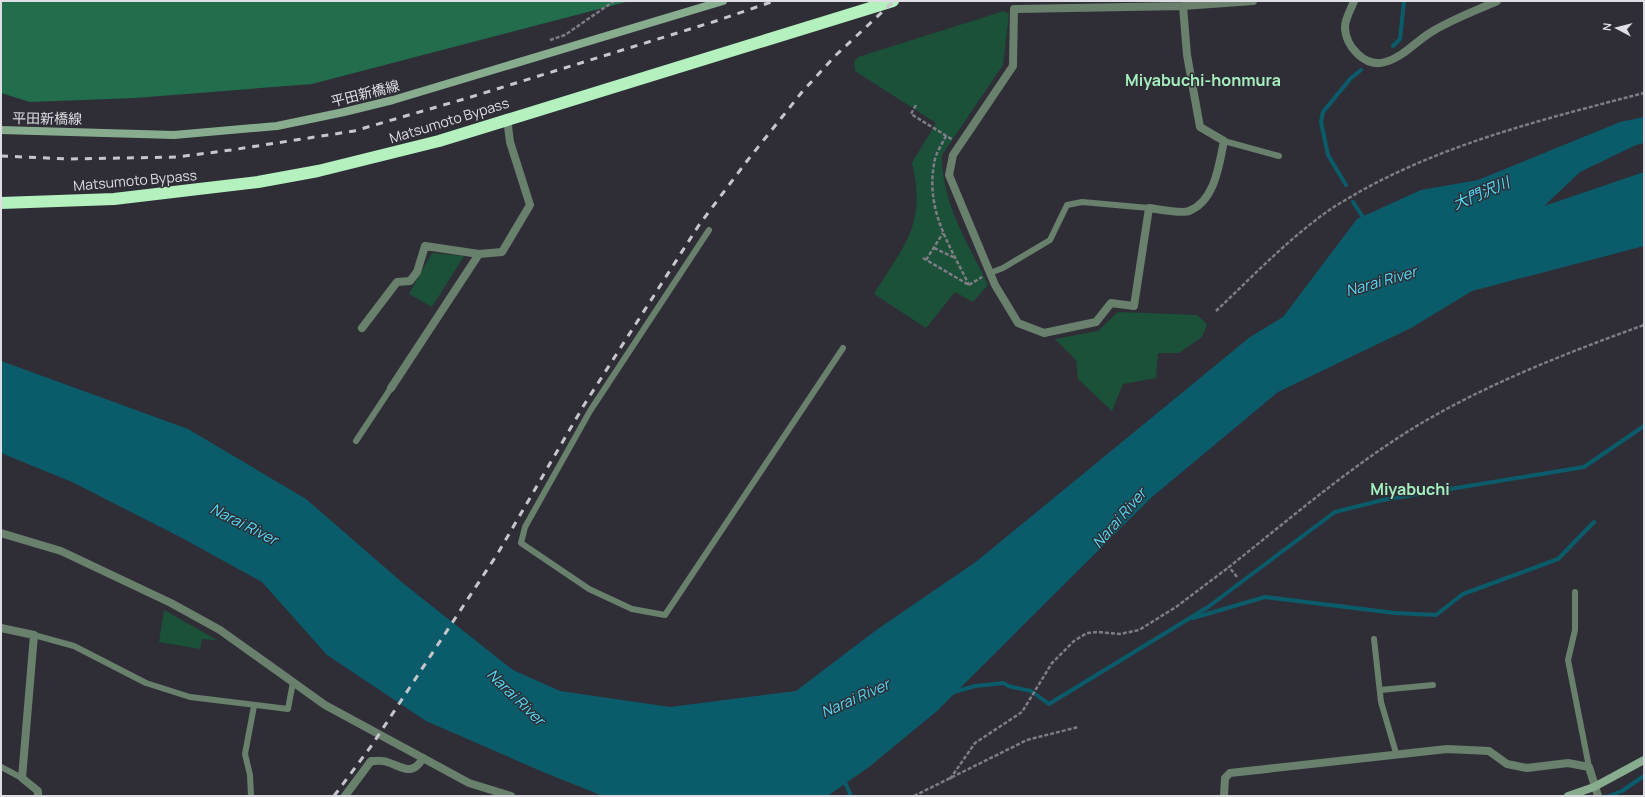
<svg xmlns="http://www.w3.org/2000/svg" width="1645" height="797" viewBox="0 0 1645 797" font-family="Manrope,'Noto Sans JP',sans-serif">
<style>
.green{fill:#1a5138}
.forest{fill:#216d4c}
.water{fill:#0b5c6a}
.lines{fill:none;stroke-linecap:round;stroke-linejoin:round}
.stream{stroke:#0b5c6a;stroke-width:4}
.path{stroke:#7e7d85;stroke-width:2.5;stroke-dasharray:4 2;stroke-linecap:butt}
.lane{stroke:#68806c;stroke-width:6}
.street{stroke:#68806c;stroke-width:8}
.secondary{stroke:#87ad8e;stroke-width:8}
.highway{stroke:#b4f1bf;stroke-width:12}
.rail{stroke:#c7c6cd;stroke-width:3;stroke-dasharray:7 7;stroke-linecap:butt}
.labels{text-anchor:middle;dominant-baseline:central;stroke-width:3;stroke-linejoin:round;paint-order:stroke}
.street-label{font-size:14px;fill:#dfdee4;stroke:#2f2e37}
.water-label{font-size:15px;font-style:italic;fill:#52dbf5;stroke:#2f2e37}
.quarter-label{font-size:16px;font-weight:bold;fill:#a5eebd;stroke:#2f2e37}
</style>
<rect width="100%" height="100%" fill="#2f2e37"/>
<g class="green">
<path d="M1004,11l5,3 -6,51 -61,90c-1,47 26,88 46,130l-15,17 -18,-10 -29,36 -52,-34c30,-49 53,-70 38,-131l24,-40 -81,-52 -1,-9 4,-5z"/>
<path d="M432,253l32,3 -32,51 -23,-13z"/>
<path d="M1118,312l79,3 10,9 -5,13 -23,16h-21l-2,25 -33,6 -11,27 -34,-32 -2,-19 -21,-21 43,-8z"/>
<path d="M164,610l53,30 -15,-1 -2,10 -41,-7z"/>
</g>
<path class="forest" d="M1,1h625v1l-314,82 -177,14 -105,4 -29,-9z"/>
<path class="water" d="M1644,117v26l-8,2 -56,27 -36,34 100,-34v74l-172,45 -61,37 -133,64 -126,105 -215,214 -68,56 -40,28 -6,1h-220l-60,-24 -117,-51 -99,-66 -65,-73 -80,-44 -110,-56 -71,-29v-92l187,68 118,70 98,85 109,86 47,21 110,16 126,-16 79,-60 102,-70 273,-224 33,-20 74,-98 64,-29 57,-10 142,-58z"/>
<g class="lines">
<g class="stream">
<path d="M1393,46l7,-7 4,-38"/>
<path d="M1346,185l-18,-30 -7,-33 2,-10 28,-34 10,-8"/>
<path d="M1353,202l12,18"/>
<path d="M1193,618l72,-21 130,16 41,2 27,-21 95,-35 36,-37"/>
<path d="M951,693l24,-7 29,-3 4,3 23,5 18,13 159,-97 127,-95 48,-12 201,-33 60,-41"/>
<path d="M844,780l7,16"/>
<path d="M1609,796l13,-5 22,-15"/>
</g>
<g class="path">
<path d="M550,40l15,-5 49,-34"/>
<path d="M916,105l-5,9 42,26"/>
<path d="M946,136c-4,8 -11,18 -12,28 -8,47 15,80 35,121"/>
<path d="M934,248l21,10"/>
<path d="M923,258l46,27"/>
<path d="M926,260l17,-27"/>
<path d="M969,285l13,-8"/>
<path d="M1216,311c36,-34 71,-71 112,-100 10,-7 21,-13 31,-19 87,-49 189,-74 285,-99"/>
<path d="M1237,577l-8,-10c62,-49 123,-102 191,-143 69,-41 149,-72 224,-99"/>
<path d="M950,779l25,-36 47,-31 30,-49 22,-22 13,-8 11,-1 22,2 19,-4 37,-23 53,-40"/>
<path d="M914,796l113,-56 51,-13"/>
</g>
<g class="lane">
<path d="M1224,141l55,15"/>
<path d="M709,230l-119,181 -65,116 -4,16 68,46 43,20 33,6 178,-267"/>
<path d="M990,273l13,-5 47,-28 17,-35 15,-3 67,6"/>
<path d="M356,441l35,-53"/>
<path d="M1575,592v38l-7,30 21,107"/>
<path d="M34,635l40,11 72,37 44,14 98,12 5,-27"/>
<path d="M1374,639l7,63 15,51"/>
<path d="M1380,690l53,-5"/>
<path d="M1,767l21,11"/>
<path d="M251,796l-1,-21 -5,-21 9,-48"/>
</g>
<g class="street">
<path d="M1354,1c-3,8 -9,18 -9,26 0,19 20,41 40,35 19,-5 32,-22 48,-31 20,-12 42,-20 64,-30"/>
<path d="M1183,6l4,49 13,72 24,14c-5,24 -9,60 -35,70 -7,3 -32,-2 -40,-3l-15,98 -23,-3 -15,19 -52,11 -26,-10 -23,-38 -46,-110 4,-20 60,-89 1,-57 169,-3 70,-5"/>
<path d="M362,328l35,-46 13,-1 7,-9 8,-26 54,8"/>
<path d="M391,388l88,-134 23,-2 28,-47 -20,-63 -3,-24"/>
<path d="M1,533l60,18 110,52 49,27 105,75 144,78 42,13"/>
<path d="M1,628l33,7 -12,143 16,13v5"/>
<path d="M345,796l26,-35c5,0 12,-1 16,1 16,5 25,15 36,-4"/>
<path d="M1224,796l1,-18 5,-5 217,-24 42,2 18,13 20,4 41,-5 21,4 9,29"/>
</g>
<g class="secondary">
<path d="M1,130l173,5 103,-9 67,-14 49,-12 330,-99"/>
<path d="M1568,796l26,-9 50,-27"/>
</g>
<path class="highway" d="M1,203l113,-4 144,-17 60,-11 121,-30 454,-140"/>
<g class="rail">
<path d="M1,156l69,3 107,-2 54,-7 123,-19 117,-34 245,-76 58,-20"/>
<path d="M334,796l38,-51 126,-192 86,-148 115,-180 48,-64 55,-69 34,-37 58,-54"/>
</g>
</g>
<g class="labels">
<g class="street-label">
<text transform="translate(365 93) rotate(-14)">平田新橋線</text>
<text transform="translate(47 118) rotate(1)">平田新橋線</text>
<text transform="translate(449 120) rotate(-17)">Matsumoto Bypass</text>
<text transform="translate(135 180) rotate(-5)">Matsumoto Bypass</text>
</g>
<g class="water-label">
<text transform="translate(1481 193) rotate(-23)">大門沢川</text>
<text transform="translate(1381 281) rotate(-16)">Narai River</text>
<text transform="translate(1119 518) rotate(-49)">Narai River</text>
<text transform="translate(244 524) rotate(27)">Narai River</text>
<text transform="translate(516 697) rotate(44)">Narai River</text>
<text transform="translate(855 698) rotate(-24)">Narai River</text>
</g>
<g class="quarter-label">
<text x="1203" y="80">Miyabuchi-honmura</text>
<text x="1410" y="489">Miyabuchi</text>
</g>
</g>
<rect width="1645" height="797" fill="none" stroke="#dfdee4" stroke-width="4"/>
<g transform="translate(1617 28) rotate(277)" stroke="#2f2e37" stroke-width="3" paint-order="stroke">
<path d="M0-3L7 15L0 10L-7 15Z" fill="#dfdee4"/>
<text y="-6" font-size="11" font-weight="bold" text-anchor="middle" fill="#dfdee4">N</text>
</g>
</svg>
